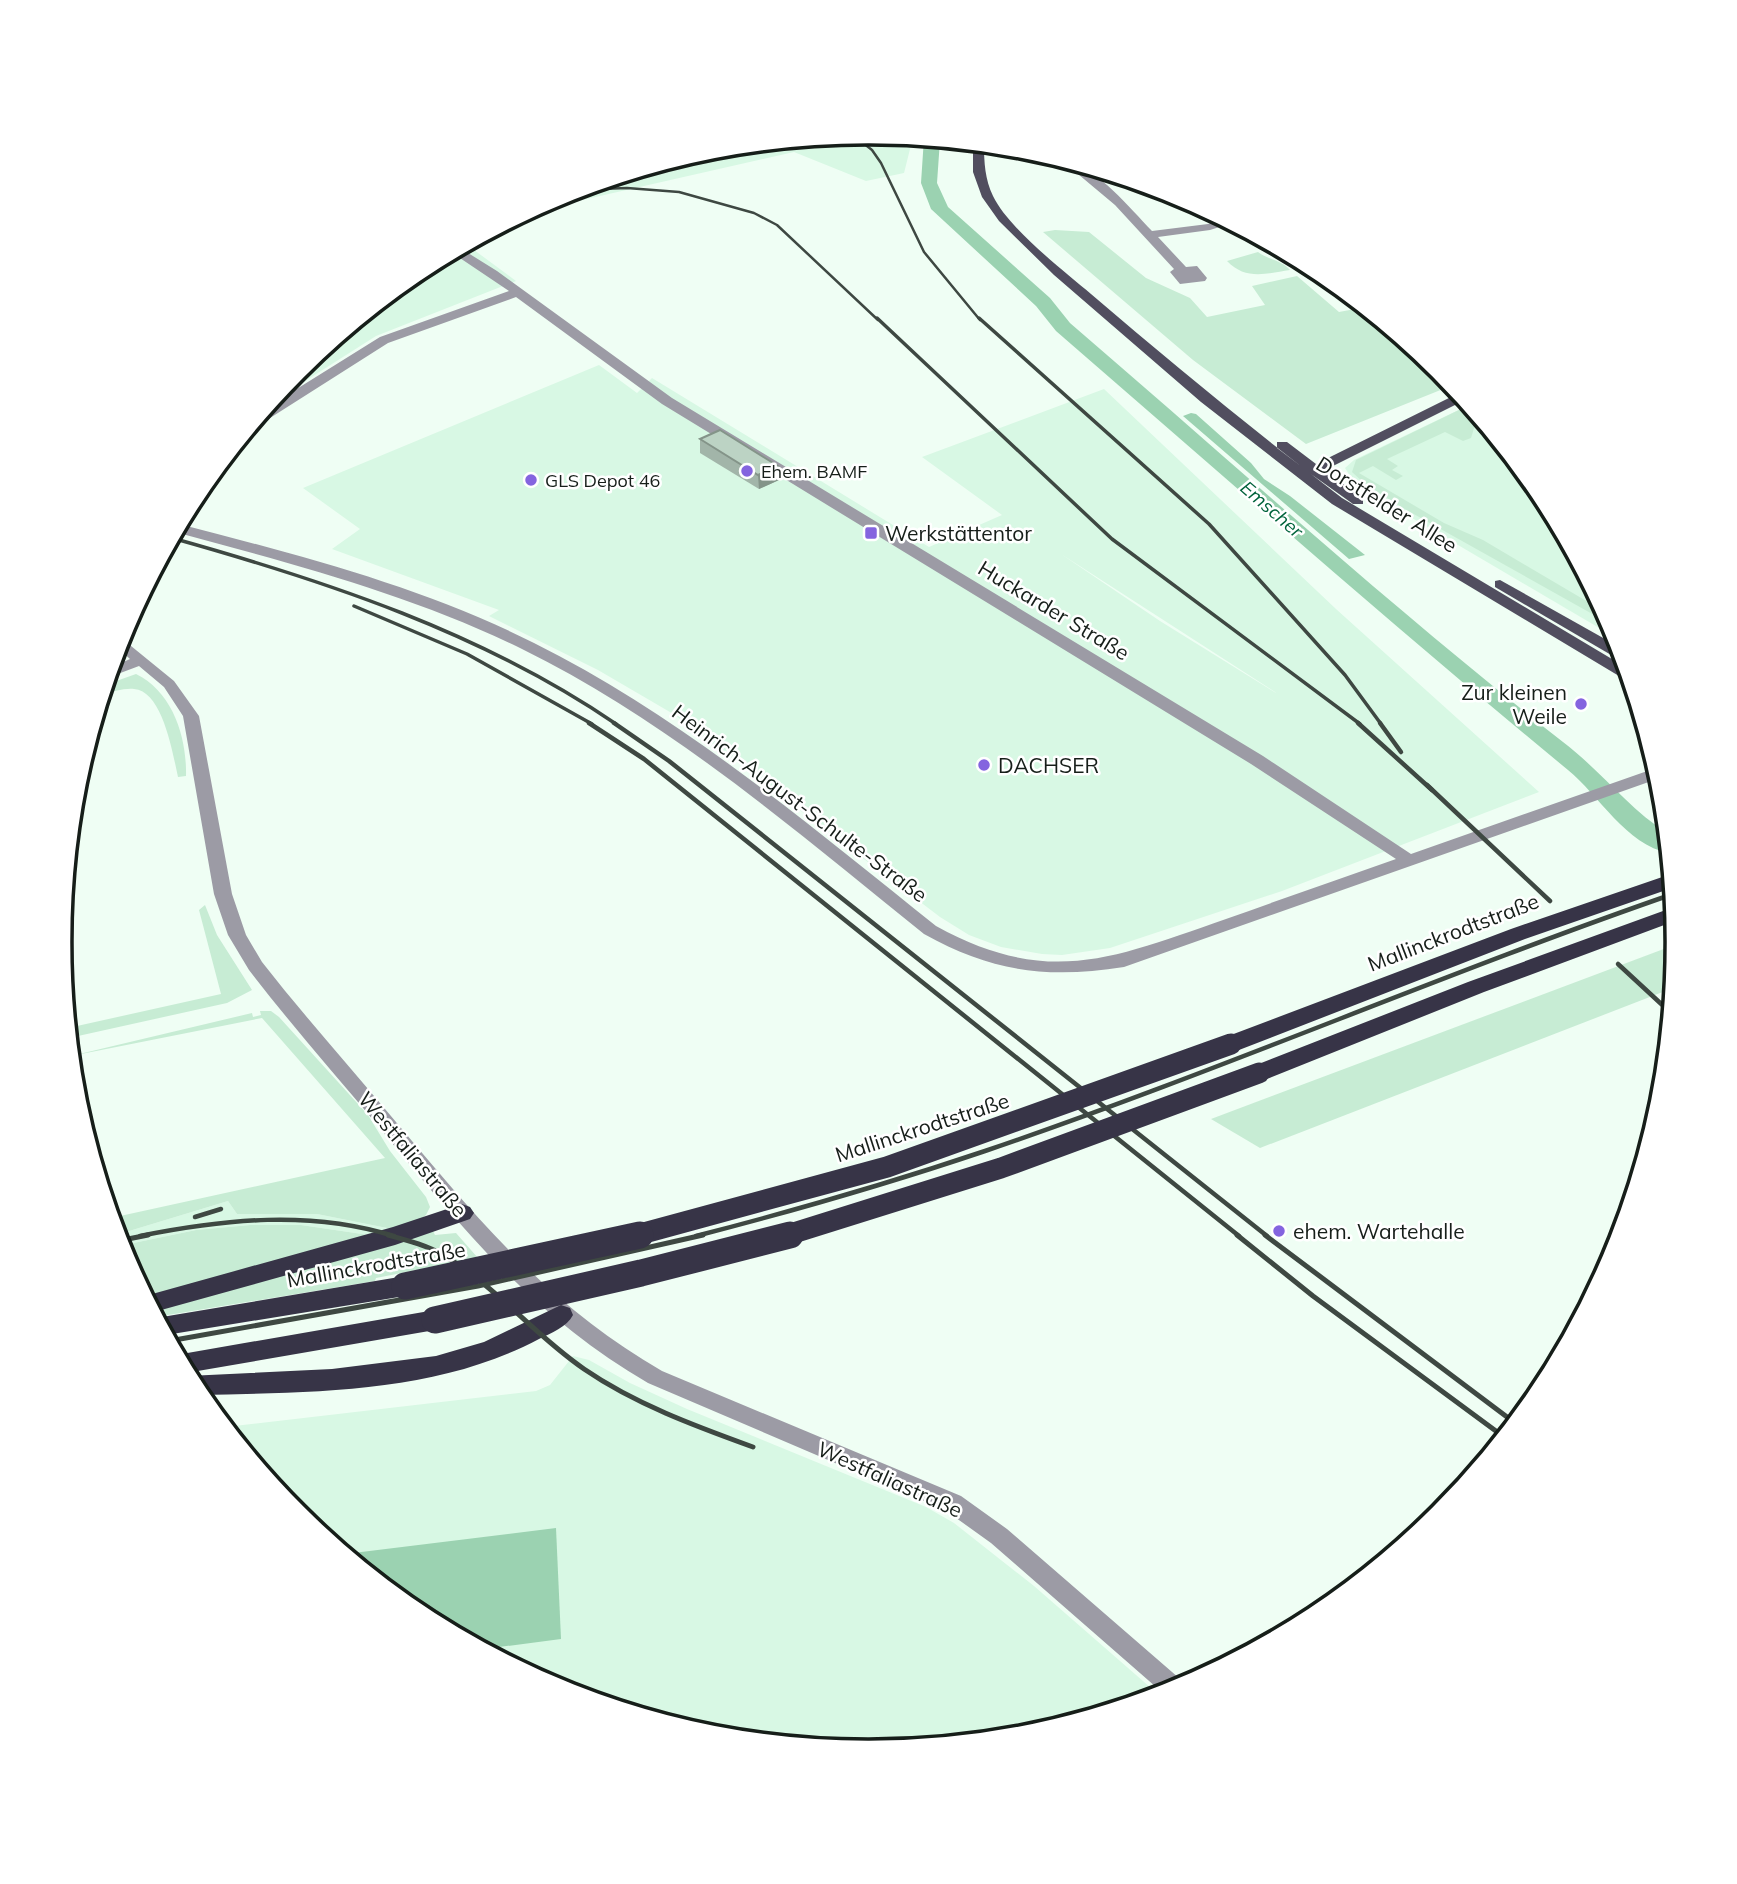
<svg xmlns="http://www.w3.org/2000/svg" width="1737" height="1884" viewBox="0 0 1737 1884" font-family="Mulish,sans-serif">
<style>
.built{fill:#d8f8e4;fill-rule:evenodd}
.green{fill:#c7ecd4}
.water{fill:#9bd2b1}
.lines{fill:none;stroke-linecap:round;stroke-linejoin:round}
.river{fill:#9bd2b1;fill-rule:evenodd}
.minor{fill:#9c9ba5;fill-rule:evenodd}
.major{fill:#514e5f;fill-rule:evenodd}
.highway{fill:#373447;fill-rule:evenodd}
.rail-far3{stroke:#3e4842;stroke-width:2.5}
.rail-far2{stroke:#3e4842;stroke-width:3.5}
.rail-far1{stroke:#3e4842;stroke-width:4.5}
.rail{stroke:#3e4842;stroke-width:5}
.highway-bridge-far1{stroke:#373447;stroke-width:21}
.highway-bridge{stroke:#373447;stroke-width:27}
.wall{fill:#a2b5a9}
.shaded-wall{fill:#849489}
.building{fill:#bcd3c4;stroke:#849489;stroke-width:2}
.poi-dot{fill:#8464df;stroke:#fff;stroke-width:2.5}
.labels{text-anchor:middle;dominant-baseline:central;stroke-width:5;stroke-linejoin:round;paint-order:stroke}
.far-poi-label{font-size:18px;fill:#161e19;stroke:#fff;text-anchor:start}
.far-water-label{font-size:19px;font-style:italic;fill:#00633b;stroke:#fff}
.street-label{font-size:21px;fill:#161e19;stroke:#fff}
.poi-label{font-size:21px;fill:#161e19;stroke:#fff;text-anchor:start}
.rim{fill:none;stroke:#161e19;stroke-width:3.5}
</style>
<rect width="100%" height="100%" fill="#effef4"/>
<g class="built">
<path d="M869,133l44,4 -9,36 -38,8 -72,-29 -269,61 34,-19 152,-46z"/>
<path d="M1257,238l61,32 32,25 -76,-37z"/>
<path d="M466,244l50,37 -140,55 -107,68 28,-34 122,-101z"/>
<path d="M599,365l38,28 15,-15 277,169 73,-32 -80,-58 182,-68 232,220 203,183 -257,99 -172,57 -48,7 -20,-1 -41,-7 -32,-12 -29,-18 -265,-202 -77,-45 -109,-54 10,-6 -167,-61 28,-20 -57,-41zM1061,554l214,138 1,1 -116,-72z"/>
<path d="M1469,405l72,88 77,146 -262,-154 -11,-17 9,-8z"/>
<path d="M228,1201l9,13h80l75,15 -23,6 -68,-10h-51l-54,5 -77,16 -3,-11z"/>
<path d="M573,1356l16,4 41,23 57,26 239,98 28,16 80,63 125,109 -133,41 -158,15 -158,-16 -151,-46 -140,-75 -123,-100 -71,-87 311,-36 14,-6z"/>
</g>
<g class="green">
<path d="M1055,230l34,2 57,46 44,20 17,19 58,-12 -13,-19 45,-10 42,36 16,-3 64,55 8,-2 26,23 -147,59 -113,-84 -150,-128z"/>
<path d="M1258,252c9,7 25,9 32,18 -25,4 -45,10 -63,-9z"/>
<path d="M1463,408l9,1 6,6 -7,23 -8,3 -18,-9 -58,27 11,7 -6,4 11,6 -7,4 -23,-14 -14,7 85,50 39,17 122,72 7,13 -209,-117 -38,-24 -13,-12 4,-12z"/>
<path d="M136,674c37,18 51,64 50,102l-8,1c-5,-22 -15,-86 -44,-88 -10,-1 -22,3 -32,6l3,-10z"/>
<path d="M205,905l12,30 35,55 -25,13 -158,35 -1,-10 153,-34 -22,-84z"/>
<path d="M1677,944l-4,44 -413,160 -49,-29z"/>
<path d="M260,1011h11l8,6 89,98 22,36 36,46 4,10 -4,8 -10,8 -24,6 -75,-15h-80l-9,-13 -112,34 -5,-17 274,-60 -123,-140 -191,38 181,-43 1,4 8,-2z"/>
<path d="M250,1225h51l68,10 -223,63 -27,-52 77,-16z"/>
<path d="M433,1231l2,4 21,-2 22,25 -102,20 -1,3 -219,36 -4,-8z"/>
</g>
<g class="water">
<path d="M1191,413l5,1 55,49 13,16 26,17 75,59 -16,4 -166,-143z"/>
<path d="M556,1528l5,111 -77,10 -65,-35 -74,-60z"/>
</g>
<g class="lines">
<path class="river" d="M924,138l16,2 -3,43 11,24 102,91 20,25c163,140 323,286 493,419 37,28 65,66 104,91l2,20c-43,-8 -70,-58 -101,-83 -174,-143 -342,-292 -512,-439l-20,-25 -105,-97 -10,-26z"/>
<g class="minor">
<path d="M1066,160c34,11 62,46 86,71l56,-7 15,-5 9,4 -22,7 -52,7 28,30 11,-1 10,12 -2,3 -25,3 -10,-12 4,-3 -59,-64 -49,-41z"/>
<path d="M460,248l37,23 175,127 591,358 148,98 242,-85 4,-1 3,10 -536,189c-76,12 -132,5 -200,-33 -128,-103 -254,-212 -402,-285 -110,-54 -229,-85 -347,-117l4,-8c120,31 244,63 355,119 148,74 274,181 402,283 113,62 177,32 290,-7 56,-20 113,-40 170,-60l-145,-95 -589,-360 -146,-107 -128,46 -129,82h-8l12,-15 117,-73 129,-46 -58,-39z"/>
<path d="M120,637l54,44 25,35 33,178 14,41 16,27c39,50 82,98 123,147 88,104 158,193 277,262l299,125 46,33 180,156 -23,9 -173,-151 -46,-33 -297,-127c-118,-69 -189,-158 -274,-262 -42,-50 -85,-99 -125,-151l-21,-35 -14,-41 -31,-178 -19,-29 -25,-21 -32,12 3,-10 20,-9 -13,-12z"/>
</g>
<g class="major">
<path d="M973,143l11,1c0,19 1,35 9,52 16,33 70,74 98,98 69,59 139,117 211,173l-25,-19v-6h10l29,22 143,-71 6,7 -140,70 38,28v6h-10l-42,-30 31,24 285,170 3,12 -6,-1 -292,-175 -131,-102 -147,-127 -55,-54 -17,-24 -9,-25z"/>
<path d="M1500,580l121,68 3,12 -6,-1 -123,-72v-6z"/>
</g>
<g class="highway">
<path d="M1671,874l1,14 -147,51 -286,111h-16l-3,-6 3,-6 288,-109z"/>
<path d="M1674,907l1,14 -191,71 -217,87h-16l-3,-6 3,-6 217,-85z"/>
<path d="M462,1204l8,3 4,6 -4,6 -75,26 -241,67 -9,-16 248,-69z"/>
<path d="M405,1276l9,3 3,7 -3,7 -9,3 -239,39 -10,-17z"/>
<path d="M561,1305l9,3 3,7c-6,12 -22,18 -34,24 -104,55 -225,53 -340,56l-11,-19 144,-7 104,-13 48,-14z"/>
<path d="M435,1310l9,3 3,7 -3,7 -9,3 -249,43 -10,-18z"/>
</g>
<g class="rail-far3">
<path d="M853,135l19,15 9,13 43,89 56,68"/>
<path d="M574,190l53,-2 52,4 75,21 23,12 101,95"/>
<path d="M360,320l8,-9"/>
</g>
<g class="rail-far2">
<path d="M877,318l235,221 248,185"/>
<path d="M979,318l230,206 136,151 36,49"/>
<path d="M289,379l50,-34 23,-27"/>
<path d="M172,538c154,43 311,95 444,186"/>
<path d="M354,606l113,48 125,70"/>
</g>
<g class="rail-far1">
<path d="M589,723l55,36 595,477"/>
<path d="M614,723l55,38 598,475"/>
<path d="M1358,723l74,67"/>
<path d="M1380,723l21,29"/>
<path d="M1427,785l123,116"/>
<path d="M1618,964l53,49"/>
<path d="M195,1217l26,-8"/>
<path d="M140,1236c85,-17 170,-26 254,0"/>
<path d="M696,1236c97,-25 194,-53 289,-85 232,-79 457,-177 688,-257"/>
</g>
<g class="rail">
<path d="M388,1235c18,5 38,10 55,20 53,31 91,80 141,114 51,35 111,57 169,78"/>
<path d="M1237,1235l76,61 191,141"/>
<path d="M1265,1235l250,188"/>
<path d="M118,1241l30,-6"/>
<path d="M169,1341l309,-55 225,-51"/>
</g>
<g class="highway-bridge-far1">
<path d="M633,1236l254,-69 344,-123"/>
<path d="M784,1236l217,-68 258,-95"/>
</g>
<g class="highway-bridge">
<path d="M405,1286l235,-51"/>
<path d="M435,1320l206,-47 149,-38"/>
</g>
</g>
<path class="wall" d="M700,439l79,41 -20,9 -59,-36z"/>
<path class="shaded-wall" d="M778,466l1,14 -20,9 -1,-14z"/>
<path class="building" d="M720,430l58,36 -20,9 -58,-36z"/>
<g class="poi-dot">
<circle cx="747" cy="471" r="7"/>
<circle cx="531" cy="480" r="7"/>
<rect x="864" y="526" width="14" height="14" rx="3.5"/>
<circle cx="1581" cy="704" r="7"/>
<circle cx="984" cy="765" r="7"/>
<circle cx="1279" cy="1231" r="7"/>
</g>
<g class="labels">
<g class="far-poi-label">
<text x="761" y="471">Ehem. BAMF</text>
<text x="545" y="480">GLS Depot 46</text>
</g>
<g class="far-water-label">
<text transform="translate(1272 509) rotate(41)">Emscher</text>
</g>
<g class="street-label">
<text transform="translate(1387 504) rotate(32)">Dorstfelder Allee</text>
<text transform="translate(1054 610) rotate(31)">Huckarder Straße</text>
<text transform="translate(800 803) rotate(37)">Heinrich-August-Schulte-Straße</text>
<text transform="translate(1453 932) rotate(-21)">Mallinckrodtstraße</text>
<text transform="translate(922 1127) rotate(-18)">Mallinckrodtstraße</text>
<text transform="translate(413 1154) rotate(50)">Westfaliastraße</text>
<text transform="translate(376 1264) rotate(-10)">Mallinckrodtstraße</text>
<text transform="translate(890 1479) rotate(24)">Westfaliastraße</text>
</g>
<g class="poi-label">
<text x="885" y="533">Werkstättentor</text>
<text x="1567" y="692" text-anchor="end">Zur kleinen<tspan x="1567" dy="24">Weile</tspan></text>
<text x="998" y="765">DACHSER</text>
<text x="1293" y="1231">ehem. Wartehalle</text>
</g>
</g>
<path d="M0 0H1737V1884H0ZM868 145H869A796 796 0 0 1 1665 941V943A796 796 0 0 1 869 1739H868A796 796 0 0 1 72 943V941A796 796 0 0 1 868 145Z" fill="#fff" fill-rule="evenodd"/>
<path class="rim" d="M868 145H869A796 796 0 0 1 1665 941V943A796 796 0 0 1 869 1739H868A796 796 0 0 1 72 943V941A796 796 0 0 1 868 145Z"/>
</svg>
